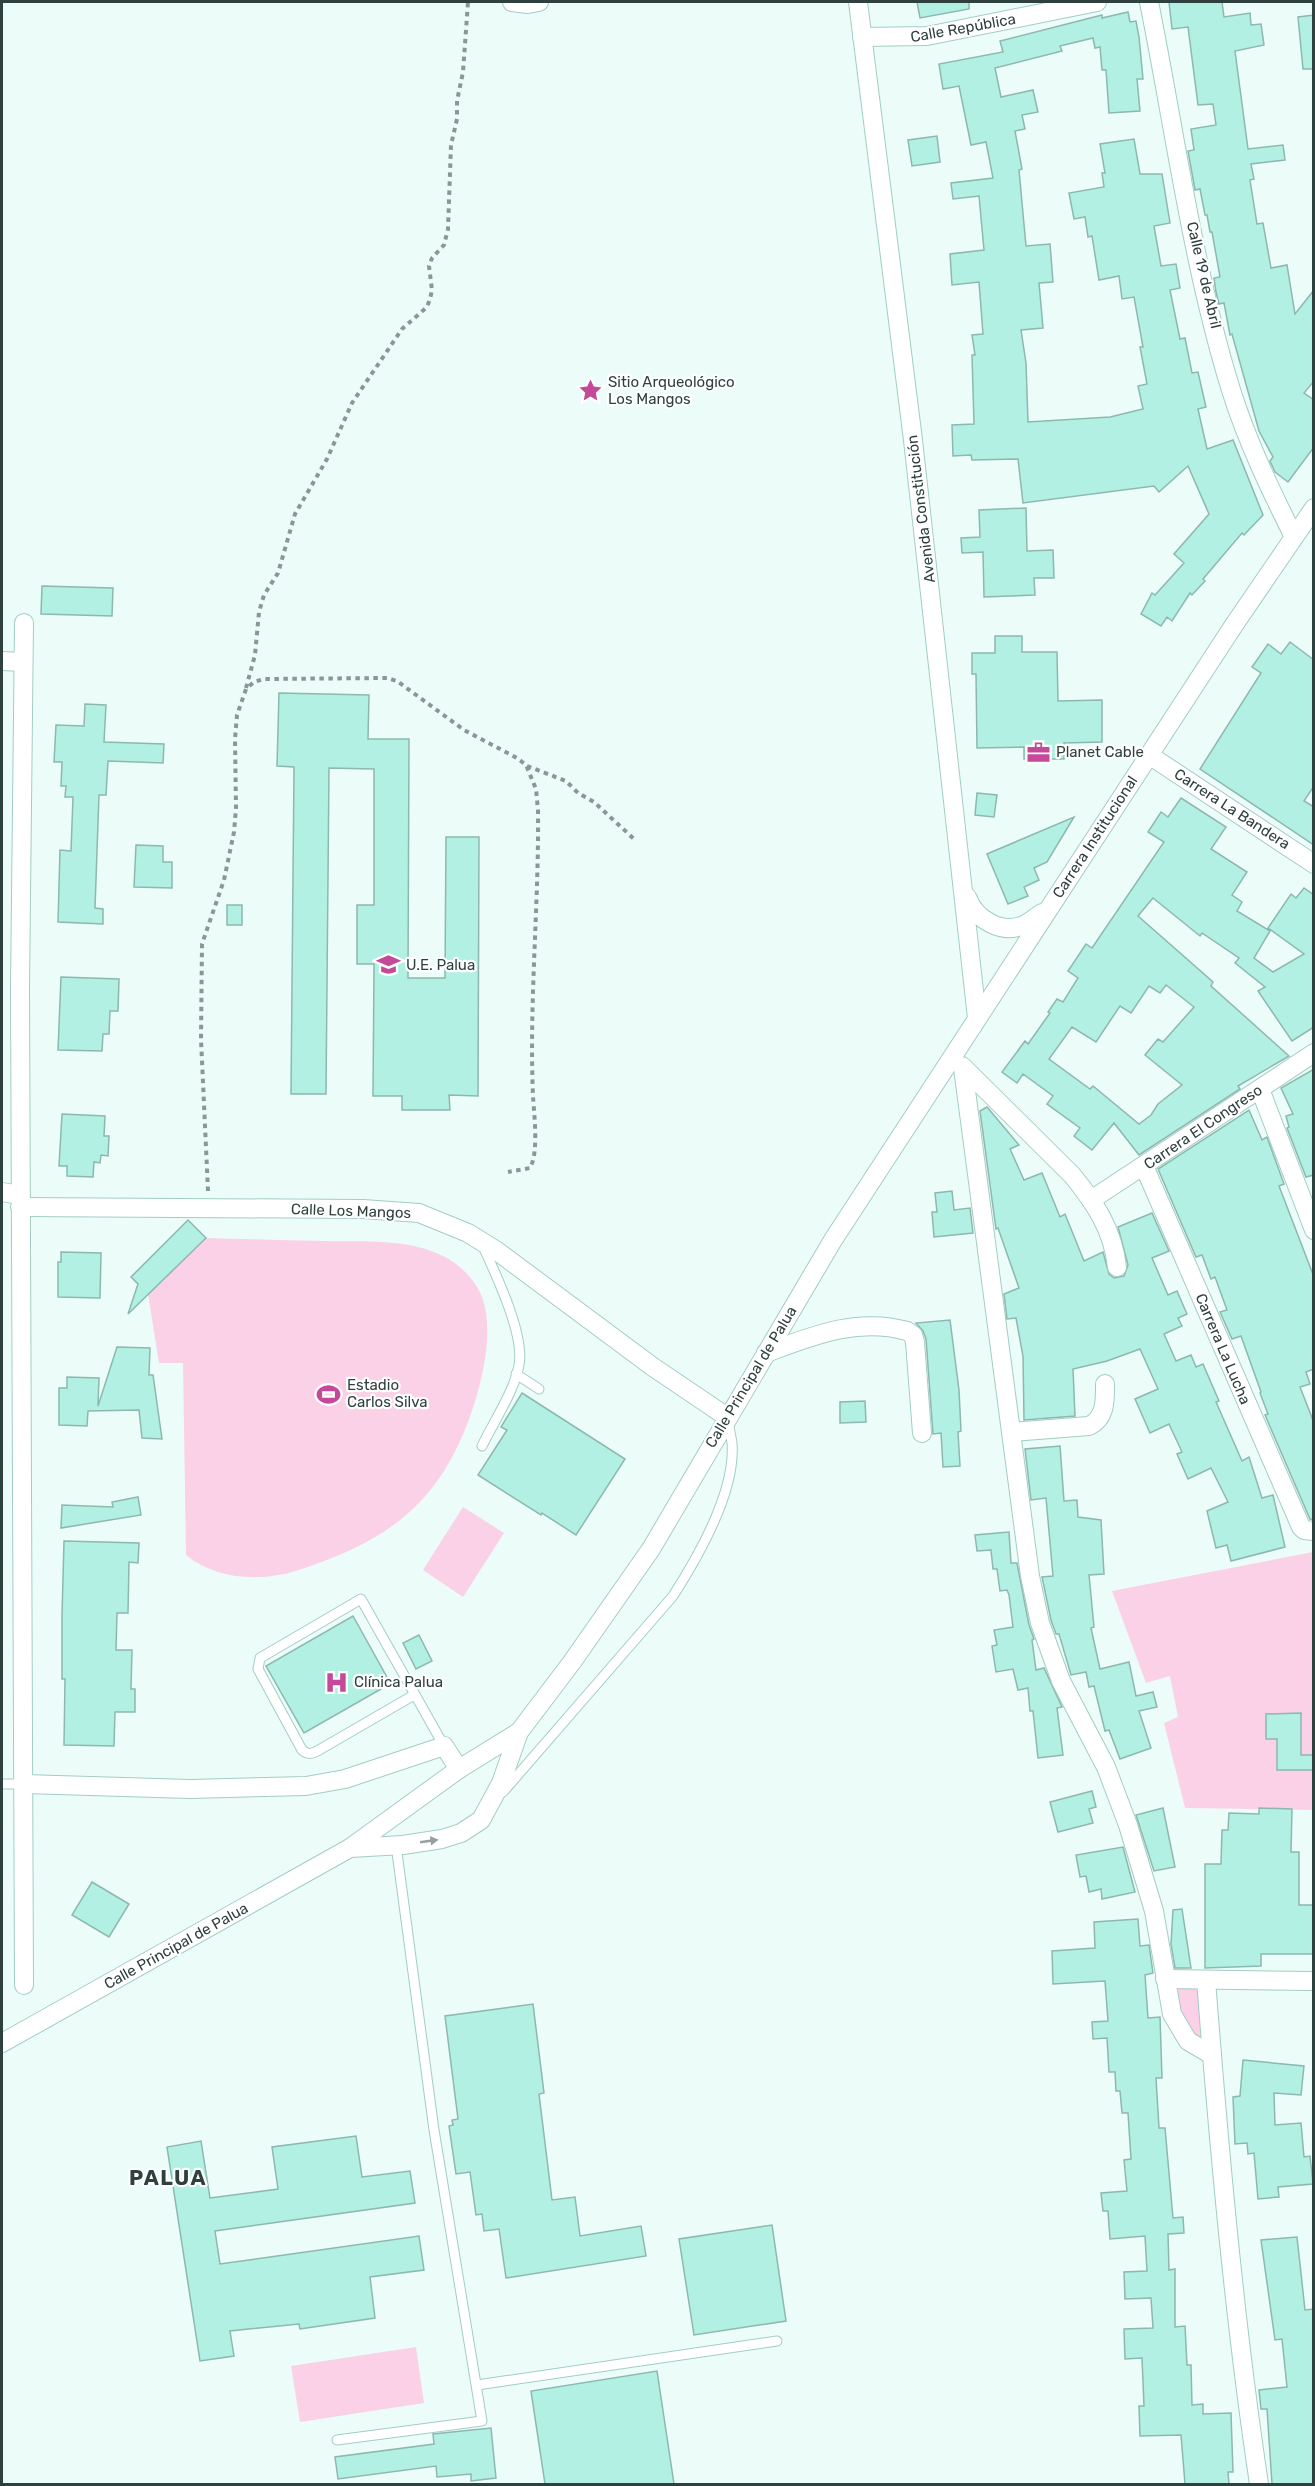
<svg xmlns="http://www.w3.org/2000/svg" width="1315" height="2486" viewBox="0 0 1315 2486" font-family="Rubik,sans-serif">
<style>
.green{fill:#fbd1e8}
.building{fill:#b2f0e3;stroke:#8db8af;stroke-width:1.5;fill-rule:evenodd}
.lines{fill:none;stroke-linecap:round;stroke-linejoin:round}
.service-casing{stroke:#a2cdc4;stroke-width:11}
.minor-casing{stroke:#a2cdc4;stroke-width:20}
.path{stroke:#879895;stroke-width:4;stroke-dasharray:4.5 4.5;stroke-linecap:butt}
.service{stroke:#fff;stroke-width:9}
.minor{stroke:#fff;stroke-width:18}
.oneway{fill:#97a09e}
.labels{text-anchor:middle;dominant-baseline:central;stroke-width:4.5;stroke-linejoin:round;paint-order:stroke}
.street-label{font-size:15px;fill:#2f413e;stroke:#fff}
.poi-label{font-size:15px;fill:#2f413e;stroke:#fff;text-anchor:start}
.district-label{font-size:21px;font-weight:bold;letter-spacing:1.5px;fill:#2f413e;stroke:#fff}
</style>
<rect width="100%" height="100%" fill="#ecfdf9"/>
<g class="green">
<path d="M206,1238c39,1 78,2 118,3 38,1 86,-3 121,16 16,8 33,26 38,43 15,44 -12,128 -36,166 -10,17 -25,36 -41,49 -30,26 -66,41 -104,54 -37,13 -85,12 -116,-14l-3,-192h-24l-11,-69z"/>
<path d="M463,1507l41,26 -41,64 -40,-27z"/>
<path d="M1313,1552v258l-128,-2 -21,-85 14,-6 -8,-41 -24,7 -34,-92z"/>
<path d="M1165,1980h41l6,75 -14,-6z"/>
<path d="M416,2347l8,56 -124,19 -9,-56z"/>
</g>
<g class="building">
<path d="M917,2h52v7l-49,9z"/>
<path d="M1169,2h53l2,15 26,-4 1,12 10,-1 3,21 -29,6 13,98 35,-4 2,15 -34,4 3,15 -4,1 7,44 6,-1 8,45 16,-3 8,49 19,-24v91l-10,12 10,7v47l-26,35 -13,-10 -5,-11 3,-4 -14,-26 -27,-97 -2,1 -6,-32 -5,1 -3,-12 -2,-14 6,-1 -8,-45h-2l-3,-17h-2l-5,-26 -5,1 -7,-39 6,-1 -3,-21 25,-4 -3,-21 -15,1 -10,-78 -16,2z"/>
<path d="M1128,12l2,10 6,-1 3,16 4,42h-6l3,32 -31,2 -3,-43h-4l-2,-23 -5,1 -2,-10 -33,8 2,5 -67,17 6,29 32,-7 5,22 -16,3 3,14 -10,2 7,38 -3,1 7,76 24,-2 3,38 -14,1 4,45 -22,2 5,33 2,59 82,-5 33,-8 -5,-23 9,-2 -7,-37h3l-9,-50 -12,2 -3,-23 -20,4 -7,-44 -4,1 -3,-20 -11,2 -5,-26 35,-6 -2,-14h3l-5,-29 34,-5 6,35h22l8,49 -16,3 7,40 15,-2 4,24 -10,2 10,49 5,-1 7,35 6,-1 8,35 -8,2 9,40 26,-9 30,75 -19,20 -2,-2 -39,46 2,2 -13,14 -2,-2 -18,28 -5,-4 -6,9 -20,-12 11,-21 3,2 29,-32 -10,-9 35,-40 -21,-48 -29,26 -5,-6 -131,17 -5,-44 -46,1 -1,-5 -18,1 -1,-31 22,-1 -2,-69h3l-3,-20 11,-1 -4,-52 -27,3 -2,-31 34,-4 -5,-54 -26,3 -2,-16 42,-5 -7,-36 -15,3 -12,-59 -16,3 -4,-25 64,-12 -3,-11 102,-26v3z"/>
<path d="M1314,15v54h-11l-5,-52z"/>
<path d="M937,136l3,26 -28,4 -4,-26z"/>
<path d="M1026,508l1,43 26,-1 1,28h-20l1,17 -51,2 -1,-45 -21,1 -1,-15 19,-1 -1,-27z"/>
<path d="M42,586l71,2 -1,28 -71,-2z"/>
<path d="M995,636h27v16h35l1,49 44,-1v42l-38,1v16h-40v-12l-47,1 -1,-74h-4v-21h23z"/>
<path d="M1290,642l24,18v126l-10,15 10,6v38l-114,-76 61,-96 -9,-6 16,-23 13,10z"/>
<path d="M279,693l90,2 -1,44h41l-1,239h37l1,-141h33l-1,259 -29,-1 1,15h-48v-14h-29l1,-132h-17v-59h17v-136l-45,-1 -3,326h-35l3,-327 -17,-1z"/>
<path d="M85,704l21,1 -2,37 60,2 -1,19 -55,-2 -2,34h-7l-4,113 8,1v15l-45,-2 2,-72 11,1 2,-54h-8l1,-11h-5l1,-24h-8l2,-37 28,1z"/>
<path d="M977,793l20,2 -3,22 -19,-2z"/>
<path d="M1181,798l45,29 -15,22 36,23 -15,23 10,7 -5,9 33,20 -16,27 19,14 31,-18 -36,-26 23,-34 5,4 8,-10 10,7v132l-22,14 -34,-50 7,-4 -30,-24 4,-5 -37,-25 -2,3 -47,-38 -15,18 75,66 -2,4 78,70 -51,30 2,3 -101,66 -25,-32 -22,27 -18,-14 6,-8 -33,-24 6,-8 -30,-22 -6,9 -15,-11 23,-31 3,3 22,-31 -2,-1 9,-13 6,3 15,-24 -10,-7 18,-27 6,4 72,-106 -16,-10 13,-20 7,5zM1166,985l28,22 -31,35 -5,-3 -13,16 37,30 -24,19 -7,11 -12,9 -46,-38 -3,3 -41,-30 23,-32 24,15 24,-36 11,7 18,-27 11,7z"/>
<path d="M1074,817l-27,45 -13,6 5,12 -15,7 4,9 -20,8 -21,-50z"/>
<path d="M136,845l27,1v16h9v26l-38,-1z"/>
<rect x="227" y="905" width="15" height="20"/>
<path d="M61,977l58,2 -1,32h-8l-1,23h-6l-1,17 -44,-1z"/>
<path d="M1314,1069v106l-8,2 -19,-49 2,-1 -3,-11 7,-2 -12,-26z"/>
<path d="M987,1107l32,38 -9,4 14,31 18,-7 18,44 5,-3 19,47 19,-9 6,22 5,4 10,-2 4,-11 -10,-38 34,-14 17,38 -17,7 16,37 9,-4 10,23 -9,4 4,8 -18,8 12,27 15,-6 5,12 7,-3 16,37 -3,1 26,59 7,-4 13,41 11,-3 12,52 -54,14 -4,-16 -11,3 -9,-37 21,-9 -17,-34 -23,11 -11,-25 5,-2 -13,-28 -19,9 -15,-34 23,-10 -18,-40 -33,12 -34,8 2,47 -51,4 -1,-64 -7,-38 -9,1 -3,-25 15,-6 -21,-60 -2,1 -16,-118z"/>
<path d="M1249,1110l13,30 5,-3 17,47 -5,2 35,91v92l-8,3 4,12 -10,3 14,36v97l-4,-1 -45,-104 3,-1 -8,-21 1,-1 -20,-56 -9,3 -12,-27 7,-2 -12,-33 -4,2 -9,-24 -6,2 -38,-88z"/>
<path d="M62,1114l43,2 -1,20h5l-1,20 -7,-1 -1,8 -6,-1 -1,15 -26,-1v-10h-8z"/>
<path d="M952,1191l2,19 16,-2 3,25 -39,4 -2,-25h5l-2,-19z"/>
<path d="M188,1220l18,18 -78,76 10,-30 -7,-7z"/>
<path d="M61,1252l40,1 -1,45 -42,-1v-35h3z"/>
<path d="M950,1320l9,70 2,41 -3,1 2,34 -17,1 -2,-34 -8,1 -7,-95 -3,-8 -7,-8z"/>
<path d="M117,1347l33,1 -1,27h4l9,64 -20,-1 -3,-28 -51,1 -1,15 -28,-1v-37h8v-11l32,1 -1,28z"/>
<path d="M522,1393l103,66 -49,76 -34,-22 -1,2 -63,-40 29,-45 -6,-3z"/>
<path d="M865,1401l1,21 -26,1v-21z"/>
<path d="M1060,1446l4,55 13,-1 1,17 23,3 3,54 -15,1 5,52 -3,1 9,41 29,-7 7,34 17,-4 4,15 -18,4 12,37 -31,11 -11,-29 -4,1 -11,-45 -5,1 -3,-15 -15,3 -12,-41h-3l-5,-14 -9,-43 11,-1 -7,-78 -15,2 -6,-51z"/>
<path d="M138,1497l3,18 -80,13 1,-23 51,2 -1,-5z"/>
<path d="M1009,1532l2,31h6l12,62 5,14 -2,1 4,30 8,-2 18,39 -5,1 6,47 -25,3 -5,-47h-3l-2,-23 -10,2 -5,-21 -17,3 -4,-26 5,-1 -3,-15 19,-3 -4,-32 -2,-5 -7,1 -3,-22h-4l-2,-19 -14,1 -2,-16z"/>
<path d="M64,1541l75,2 -1,20 -9,-1 -1,51h-11l-1,37h16l-1,39h4v23h-20l-1,34 -50,-1 1,-66h-3v-63z"/>
<path d="M353,1616l35,63v6l-84,48 -38,-67z"/>
<path d="M419,1635l13,26 -16,8 -13,-26z"/>
<path d="M1301,1713v42h13v15h-37v-31h-11v-25z"/>
<path d="M1092,1791l4,16 -7,2 4,14 -35,9 -8,-30z"/>
<path d="M1163,1808l12,59 -21,4 -18,-56z"/>
<path d="M1259,1808l33,1 -1,43h8v53h15v49h-53v12l-56,2v-104h16l1,-34h6l1,-17 30,1z"/>
<path d="M1123,1847l12,45 -33,7 -1,-10 -12,3 -3,-16 -6,1 -4,-22z"/>
<path d="M92,1882l37,22 -20,33 -37,-22z"/>
<path d="M1182,1909l9,59h-16l-4,-24 2,-34z"/>
<path d="M1138,1919l2,27 9,-1 4,28 -8,2 3,43 12,-1 2,61h-6l3,50h6l8,90 10,-1 1,16 -16,1 1,36 6,-1v58l10,-1 2,39h4l1,40 11,-1v10l28,-1 2,59h-5l1,12h-44l-4,-49 -41,1 -1,-30h5l-2,-48 -17,1 -1,-30 29,-1 -2,-30 -26,1 -1,-27 23,-1 -2,-35 -35,3 -2,-28h-5l-2,-18 26,-2 -3,-31 7,-1 -3,-46h-6l-2,-22h-4l-1,-19h-6l-2,-34 -14,1 -1,-17 16,-1 -3,-40 -52,3 -1,-33 43,-3 -1,-26z"/>
<path d="M533,2004l11,89 -5,1 13,106 23,-3 5,39 61,-10 5,30 -140,22 -7,-49 -15,2 -2,-17 -6,1 -6,-43 -14,2 -7,-48 4,-1 -1,-5 6,-1 -13,-103z"/>
<path d="M1243,2060l61,6 -3,29 -27,-2 1,32 26,-2 3,34 6,-1 3,28 -35,3 1,10 -21,2 -4,-46 -6,1 -1,-11 -12,1 -2,-47 7,-1z"/>
<path d="M356,2136l6,41 48,-6 5,32 -200,28 5,33 199,-28 5,34 -54,7 5,41 -75,11 -1,-5 -69,7 4,25 -34,5 -33,-214 34,-6 9,57 68,-9 -6,-42z"/>
<path d="M772,2225l14,96 -92,14 -15,-96z"/>
<path d="M1297,2237l8,73 9,-1v175h-42l-5,-75h-6l-2,-19 28,-3 -5,-48 -7,1 -14,-100z"/>
<path d="M657,2371l17,113h-129l-14,-93z"/>
<path d="M491,2428l5,50 -25,3v-7l-34,3 -1,-11 -98,13 -3,-22 99,-13 -1,-10z"/>
</g>
<g class="lines">
<defs>
<g id="service">
<path d="M516,1374l23,15"/>
<path d="M482,1446c11,-23 33,-56 37,-81 6,-30 -23,-90 -36,-119"/>
<path d="M414,1695l-95,55c-7,4 -11,5 -17,0l-44,-81 2,-11 101,-59 83,147"/>
<path d="M2,1784h22"/>
<path d="M503,1792l170,-196c25,-39 63,-104 59,-153 -1,-7 -3,-15 -4,-22"/>
<path d="M477,2385l300,-44"/>
<path d="M337,2440l145,-19 -48,-291 -38,-285"/>
</g>
<g id="minor">
<path d="M512,2l16,2 11,-2"/>
<path d="M858,2l55,438 64,578"/>
<path d="M1149,2c26,129 43,262 82,388 16,51 39,99 63,147"/>
<path d="M862,37l65,-1 170,-34"/>
<path d="M2,661l21,1"/>
<path d="M1149,755l165,109"/>
<path d="M967,897c8,22 35,39 59,27 5,-3 10,-7 16,-11"/>
<path d="M962,1066l110,109c23,28 41,55 45,92"/>
<path d="M963,1068l67,508 10,47 21,58 45,86 22,58 26,86 18,103 16,27 24,14"/>
<path d="M1260,1089l54,141"/>
<path d="M1144,1166l157,361 3,3 10,1"/>
<path d="M2,1192l18,3"/>
<path d="M1091,1200l223,-147"/>
<path d="M20,1207l343,2 56,4 49,20 29,18 156,116 74,50"/>
<path d="M766,1353c46,-17 91,-36 141,-22l6,4 2,7 7,91"/>
<path d="M1011,1432l78,-6c17,-8 16,-26 16,-42"/>
<path d="M24,1784l166,5 116,-3 39,-7 99,-33 15,23"/>
<path d="M350,1848l53,-3 39,-6 19,-6 20,-13 20,-37 18,-51 53,-70 79,-113 182,-309 401,-615 80,-117"/>
<path d="M1165,1979l149,2"/>
<path d="M1206,1980c13,167 28,338 53,504"/>
<path d="M24,1985l-4,-996 4,-366"/>
<path d="M2,2043l348,-195 109,-79 60,-37"/>
</g>
</defs>
<use href="#service" class="service-casing"/>
<use href="#minor" class="minor-casing"/>
<g class="path">
<path d="M246,688l9,-33 4,-43 5,-17 14,-22 17,-59 32,-55 25,-56 50,-74 25,-22 3,-8 2,-9 -3,-24 3,-8 12,-13 4,-16 3,-84 6,-26v-18l6,-29 5,-70"/>
<path d="M527,766l39,15 12,12 16,9 40,37"/>
<path d="M208,1191l-7,-152 1,-95 22,-64 10,-48 2,-24 -1,-69 2,-24 9,-26 8,-7 10,-3 123,-1 10,3 67,49 53,28 9,7 10,24 2,21c1,96 -9,191 -5,286 1,19 6,56 -3,72l-22,4"/>
</g>
<use href="#service" class="service"/>
<use href="#minor" class="minor"/>
</g>
<defs><path id="oneway-solid" d="M-6-.8H1V-3.2L6.5 0L1 3.2V.8H-6Z" transform="scale(1.5)"/></defs>
<use class="oneway" href="#oneway-solid" transform="translate(429 1841) rotate(-8)"/>
<defs>
<symbol id="sight-bare" viewBox="-9 -9 18 18"><path d="M0-6L1.8-2.2L6-1.7L2.9 1.2L3.7 5.4L0 3.3L-3.7 5.4L-2.9 1.2L-6-1.7L-1.8-2.2Z" fill="#c54999" stroke="#fff" stroke-width="2.5" paint-order="stroke"/></symbol>
<symbol id="office-bare" viewBox="-9 -9 18 18"><path d="M-6-3h4V-5.5h4V-3h4V5H-6ZM-1-4.5V-3h2v-1.5ZM-6 0V1H6V0Z" fill="#c54999" stroke="#fff" stroke-width="2.5" paint-order="stroke"/></symbol>
<symbol id="school-bare" viewBox="-9 -9 18 18"><path d="M0-5L7-2L0 1L-7-2ZM-4 1L0 2.5L4 1V4Q0 6-4 4Z" fill="#c54999" stroke="#fff" stroke-width="2.5" paint-order="stroke"/></symbol>
<symbol id="stadium-bare" viewBox="-9 -9 18 18"><path d="M0-5a6.5 5 0 1 0 0 10a6.5 5 0 1 0 0-10ZM-3.5-1.8h7v3.6h-7Z" fill="#c54999" stroke="#fff" stroke-width="2.5" paint-order="stroke"/></symbol>
<symbol id="hospital-bare" viewBox="-9 -9 18 18"><path d="M-5-5h3v3.5h4V-5h3V5h-3V1.5h-4V5h-3Z" fill="#c54999" stroke="#fff" stroke-width="2.5" paint-order="stroke"/></symbol>
</defs>
<g fill-rule="evenodd">
<use href="#sight-bare" x="574" y="374" width="33" height="33"/>
<use href="#office-bare" x="1022" y="736" width="33" height="33"/>
<use href="#school-bare" x="372" y="948" width="33" height="33"/>
<use href="#stadium-bare" x="312" y="1378" width="33" height="33"/>
<use href="#hospital-bare" x="320" y="1666" width="33" height="33"/>
</g>
<g class="labels">
<g class="street-label">
<text transform="translate(963 28) rotate(-10)">Calle República</text>
<text transform="translate(1204 275) rotate(77)">Calle 19 de Abril</text>
<text transform="translate(921 509) rotate(-97)">Avenida Constitución</text>
<text transform="translate(1232 809) rotate(33)">Carrera La Bandera</text>
<text transform="translate(1095 837) rotate(-57)">Carrera Institucional</text>
<text transform="translate(1203 1127) rotate(-34)">Carrera El Congreso</text>
<text transform="translate(351 1211) rotate(2)">Calle Los Mangos</text>
<text transform="translate(1223 1349) rotate(67)">Carrera La Lucha</text>
<text transform="translate(751 1377) rotate(-59)">Calle Principal de Palua</text>
<text transform="translate(176 1946) rotate(-29)">Calle Principal de Palua</text>
</g>
<g class="poi-label">
<text x="608" y="382">Sitio Arqueológico<tspan x="608" dy="17">Los Mangos</tspan></text>
<text x="1056" y="752">Planet Cable</text>
<text x="406" y="965">U.E. Palua</text>
<text x="347" y="1385">Estadio<tspan x="347" dy="17">Carlos Silva</tspan></text>
<text x="354" y="1682">Clínica Palua</text>
</g>
<g class="district-label">
<text x="168" y="2177">PALUA</text>
</g>
</g>
<rect width="1315" height="2486" fill="none" stroke="#2f413e" stroke-width="6"/>
</svg>
